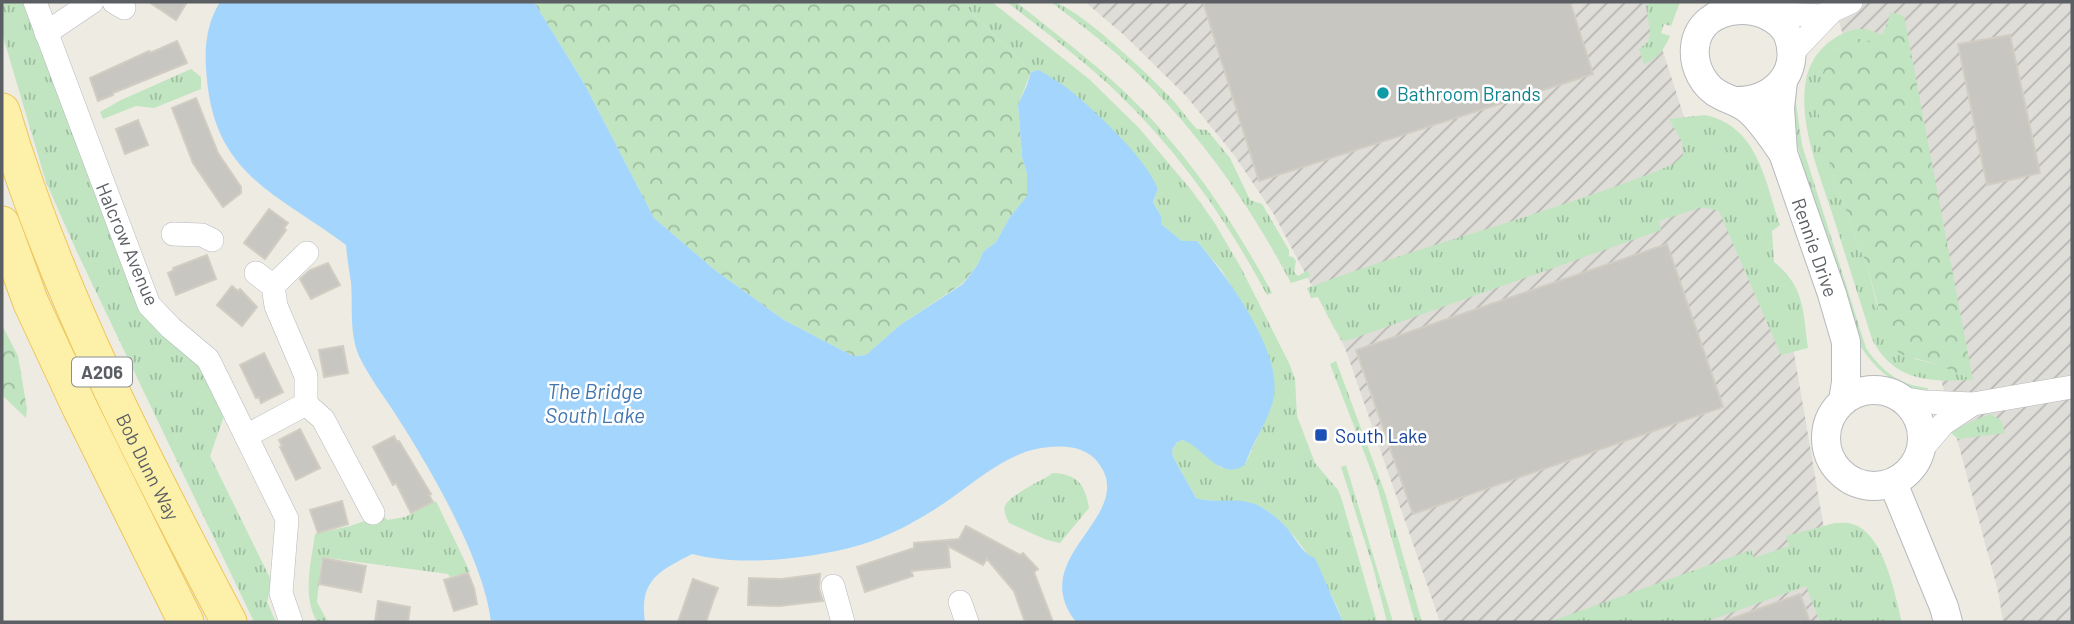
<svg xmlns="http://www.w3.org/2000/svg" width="2074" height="624" viewBox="0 0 2074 624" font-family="Barlow,sans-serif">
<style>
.industrial{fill:url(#industrial-furrows)}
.grass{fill:url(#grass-tufts)}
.forest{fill:url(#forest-crowns)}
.water{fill:#a4d6fd}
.building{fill:#c8c6c0;stroke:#d2cdc2;stroke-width:2}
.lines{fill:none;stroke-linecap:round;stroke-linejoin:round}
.minor-casing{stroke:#b6b9bd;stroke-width:24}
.tertiary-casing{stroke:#b6b9bd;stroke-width:30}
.primary-casing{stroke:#eec65c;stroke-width:37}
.minor{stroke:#fff;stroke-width:23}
.tertiary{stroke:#fff;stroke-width:28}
.primary{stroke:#fdf0a9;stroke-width:35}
.culture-dot{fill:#0f9aa8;stroke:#fff;stroke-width:2.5}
.transit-dot{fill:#1a4fb4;stroke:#fff;stroke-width:2.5}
.labels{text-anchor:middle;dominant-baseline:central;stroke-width:5;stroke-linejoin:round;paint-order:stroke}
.shield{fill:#fff;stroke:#8c8f92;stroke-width:2}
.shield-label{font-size:18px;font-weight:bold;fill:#5b5f64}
.culture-label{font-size:19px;fill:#0d838f;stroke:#fff;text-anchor:start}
.street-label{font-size:19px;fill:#5b5f64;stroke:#fff}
.transit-label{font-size:19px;fill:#164399;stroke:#fff;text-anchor:start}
.water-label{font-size:21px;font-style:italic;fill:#4276ae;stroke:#fff}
</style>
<defs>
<pattern id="industrial-furrows" width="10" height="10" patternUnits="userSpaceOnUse" patternTransform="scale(1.75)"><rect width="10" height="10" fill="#dfddd8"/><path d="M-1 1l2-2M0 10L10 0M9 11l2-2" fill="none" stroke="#b8b6b3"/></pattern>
<pattern id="grass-tufts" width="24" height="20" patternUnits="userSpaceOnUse" patternTransform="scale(1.75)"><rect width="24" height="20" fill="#c0e5c0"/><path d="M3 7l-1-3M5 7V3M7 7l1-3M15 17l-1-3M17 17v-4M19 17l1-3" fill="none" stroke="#9fbda0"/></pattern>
<pattern id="forest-crowns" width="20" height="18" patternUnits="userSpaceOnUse" patternTransform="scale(1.75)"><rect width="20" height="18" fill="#c0e5c0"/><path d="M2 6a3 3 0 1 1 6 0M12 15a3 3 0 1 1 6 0" fill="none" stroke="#9fbda0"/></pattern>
</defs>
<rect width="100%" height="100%" fill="#eeebe3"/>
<g class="industrial">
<path d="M1085,2h562l43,133 94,159 44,258 20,70h-408l-95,-274 -72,-135 -39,-58 -48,-59 -62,-61z"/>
<path d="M1833,2h239v620h-69l-5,-31 -107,-397z"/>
</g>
<g class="grass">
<path d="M2,2h28l113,306 63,64 20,38 -16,46 62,126 -5,20 9,20h-22l-177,-370 -31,-70 -44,-149z"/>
<path d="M961,2h31l97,77 50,49 53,63 22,31 26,44 49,97 6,16 2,37 18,47 23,27 3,7 36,125h-34c-12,-35 -52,-105 -89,-118 -19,-6 -40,0 -58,-6l-23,-41 -1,-7 5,-8 6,-2 7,2 31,26 24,-3 25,-56 -23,-97 -25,-41 -25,-30h-15l-21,-17 1,-6 -9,-16 5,-13c-30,-51 -71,-86 -119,-119l-8,2z"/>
<path d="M1007,2h9c39,31 79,61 115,96 58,57 102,123 141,195l-5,2c-42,-79 -94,-151 -160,-212 -32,-29 -67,-55 -100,-81z"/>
<path d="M1051,2c22,0 100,75 118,94 10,10 18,23 28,33l10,1 23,28 20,42 12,4 27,46v6l4,1 3,4 -2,11 4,4 10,-6 2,7 -19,6c-45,-86 -101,-163 -173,-228 -22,-19 -45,-36 -67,-53z"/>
<path d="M1651,2h29l-9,24 -7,-2 -3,9 9,3c-6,13 -12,23 -26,28l-5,-15 9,-7 2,-12 -4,-24z"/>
<path d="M1856,29h10l18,6 -4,8c-24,-4 -29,-6 -49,9l1,122 35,92 11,43 37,50 24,6 34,15c-43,2 -79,2 -101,-41 -13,-41 -26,-82 -39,-123 -13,-42 -35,-91 -27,-136 5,-26 25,-45 50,-51z"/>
<path d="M191,69l10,8v12l-47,19 -18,-2 -33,13 -3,-7 21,-12z"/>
<path d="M1797,83l-1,20 6,42 64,203c16,23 33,37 62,40v4c-31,-5 -50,-19 -67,-45l-57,-176 -11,-43 -2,-27z"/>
<path d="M1705,115c53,11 60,66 75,110l-8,6 2,31c31,24 29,51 34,86l-27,7 -62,-144 -17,-4 -43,14 2,9 -312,110 -6,1 -9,-13 -16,-31 -7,1 -4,-10c121,-45 247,-75 367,-124l9,-9 -1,-13 -13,-23z"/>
<path d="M1336,361l50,135 36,126h-7l-38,-136 -47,-122z"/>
<path d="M1990,414l11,6 4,13 -47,6 -9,-8z"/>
<path d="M1346,465l47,157h-6l-14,-55 -32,-100z"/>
<path d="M1053,473c25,1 32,12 36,35l-29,35 -13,-3 -38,-17c-2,-5 -6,-11 -4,-17 4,-11 38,-26 48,-33z"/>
<path d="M436,501l34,71 -20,5 -2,-3 -120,-16 -7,3 -4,41 11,20h-11c-15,-27 -6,-58 -2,-88l35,-8 33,-11 4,5 18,-3z"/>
<path d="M1835,523c5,0 12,-1 17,1 32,8 43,71 50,98h-82l-14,-36 -101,36h-156l202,-72 3,8 35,-12 -3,-10z"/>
</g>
<g class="forest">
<path d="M534,2h427l70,70 -13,33 4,52 5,17v22l-17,21 -14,25 -13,10 -5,12 -15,19 -63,42 -34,30 -13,1 -69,-36 -68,-49 -62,-53 -69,-133z"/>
<path d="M1891,12l13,4 69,364 -34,-15 -39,-11 -12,-12 -21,-76 -35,-92 -15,-67 4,-29 10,-26 16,-12 13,-1 20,4z"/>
<path d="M2,325l16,31 9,53 -1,9 -24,-23z"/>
</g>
<path class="water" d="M220,2h314l51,83 69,133 62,53 68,49 69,36 13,-1 34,-30 63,-41 15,-20 5,-12 13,-10 14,-25 17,-21v-22l-5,-17 -4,-52 9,-20 4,-13 8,-2c11,7 22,13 32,21 26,22 75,67 87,98l-5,13 9,16 -1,6 21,17h15c30,36 88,112 76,160 -6,22 -21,42 -28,64 -25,17 -42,-18 -62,-25l-6,2 -5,8 1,7 23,41c19,6 40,-1 59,6 10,4 24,15 31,23 10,11 15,26 29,31l28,64h-267c-53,-67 67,-107 20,-162 -7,-8 -18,-12 -28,-13 -58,-5 -91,37 -136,64 -21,13 -47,27 -72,34 -49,14 -119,22 -168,9 -32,17 -53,25 -47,68h-154c-7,-62 -61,-154 -95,-207 -13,-20 -27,-38 -37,-59 -10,-24 -6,-49 -8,-74 -2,-12 -4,-25 -5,-37 -68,-51 -130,-69 -139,-165 -3,-28 -2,-54 13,-78z"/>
<g class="building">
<path d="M149,2h38l-11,18z"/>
<path d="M1203,2h367l23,72 -334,107z"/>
<path d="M2010,35l30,138 -53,12 -29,-141z"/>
<path d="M177,41l10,22 -74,30v2l-15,6 -8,-23 59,-27 1,2z"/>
<path d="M196,98l22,55 23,34v6l-18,14 -30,-44 -21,-55z"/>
<path d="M138,120l10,25 -23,9 -9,-25z"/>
<path d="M269,209l19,14 -4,5 2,2 -21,29 -21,-16z"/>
<path d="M1667,244l56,163 -310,107 -57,-164z"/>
<path d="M207,255l9,24 -40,16 -8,-22 6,-3 -1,-2z"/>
<path d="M328,263l12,22 -29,14 -11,-20 10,-9z"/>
<path d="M232,286l6,5 2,-2 17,18 -15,19 -25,-21z"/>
<path d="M343,346l5,27 -24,4 -5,-27z"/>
<path d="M264,353l19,39 -22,11 -2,-6 -3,1 -16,-33z"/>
<path d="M300,429l20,39 -24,12 -16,-33 2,-1 -3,-6z"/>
<path d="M394,436l3,6 2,-1 32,53 -2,1 4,7 -22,11 -15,-30 -3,2 -20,-38z"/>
<path d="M342,501l6,23 -30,9 -8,-23z"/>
<path d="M966,526l54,29 3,-2 15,16 -4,3 19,50h-28l-11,-31 -27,-32 -4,6 -35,-19 2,21 -39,4 2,5 -48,16 -8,-25 57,-19v-5l45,-4z"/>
<path d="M323,558l43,8 -5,26 -42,-8z"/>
<path d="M468,573l6,15 3,16 -23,7 -10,-31z"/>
<path d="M820,574l-1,15 4,12 -44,5 -31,-1 1,-27 33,1z"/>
<path d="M693,579l25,9 -5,13 -7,21h-28z"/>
<path d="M1800,594l10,28h-82l-1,-2z"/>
<path d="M378,601l32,6 -2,15h-33z"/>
</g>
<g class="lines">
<defs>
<g id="minor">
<path d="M35,2l114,303 22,23 37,31 79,160 -6,74 10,29"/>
<path d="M114,2l10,6"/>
<path d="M1771,13l50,3 30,-14"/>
<path d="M46,33l46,-31"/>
<path d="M1791,54l41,-43"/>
<path d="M173,234l29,1 10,5"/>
<path d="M273,286l34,-33"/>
<path d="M1900,398l25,4 48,2 99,-17"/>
<path d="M306,404l17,15 50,94"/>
<path d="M246,436l60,-32v-28l-30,-70 -3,-20 -17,-13"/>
<path d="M1921,450l22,-26 30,-20"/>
<path d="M833,586l10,36"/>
<path d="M960,602l7,20"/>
</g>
<g id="tertiary">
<path id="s1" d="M1783,81l-3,27 3,45 49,141 14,48v40l-3,19"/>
<path d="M1734,101c38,1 68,-27 54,-66 -17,-35 -88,-35 -93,12 -2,20 9,41 27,49 10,5 19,7 28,15 13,12 23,28 33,42"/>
<circle cx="1874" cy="438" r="48"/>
<path d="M1893,483l51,124 4,15"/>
</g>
<g id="primary">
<path id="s2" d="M2,111c53,179 140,346 227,511"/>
<path d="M2,224l29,79 48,103 107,216"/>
</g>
</defs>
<use href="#minor" class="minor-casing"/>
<use href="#tertiary" class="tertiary-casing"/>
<use href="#primary" class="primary-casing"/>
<use href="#minor" class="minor"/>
<use href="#tertiary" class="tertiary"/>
<use href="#primary" class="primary"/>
</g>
<circle class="culture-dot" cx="1383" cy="93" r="7"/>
<rect class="transit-dot" x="1314" y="428" width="14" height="14" rx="3.5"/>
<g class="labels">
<rect class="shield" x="72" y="357.5" width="60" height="29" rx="5"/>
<g class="shield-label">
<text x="102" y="372">A206</text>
</g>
<g class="culture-label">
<text x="1397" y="93">Bathroom Brands</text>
</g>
<g class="street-label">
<text transform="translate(128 244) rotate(67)">Halcrow Avenue</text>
<text stroke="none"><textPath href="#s1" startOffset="172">Rennie Drive</textPath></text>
<text stroke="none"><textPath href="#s2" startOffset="385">Bob Dunn Way</textPath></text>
</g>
<g class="transit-label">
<text x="1335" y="435">South Lake</text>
</g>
<g class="water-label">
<text x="595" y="390">The Bridge<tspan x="595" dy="24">South Lake</tspan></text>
</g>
</g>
<rect width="2074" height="624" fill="none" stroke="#5b5f64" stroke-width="7"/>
</svg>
